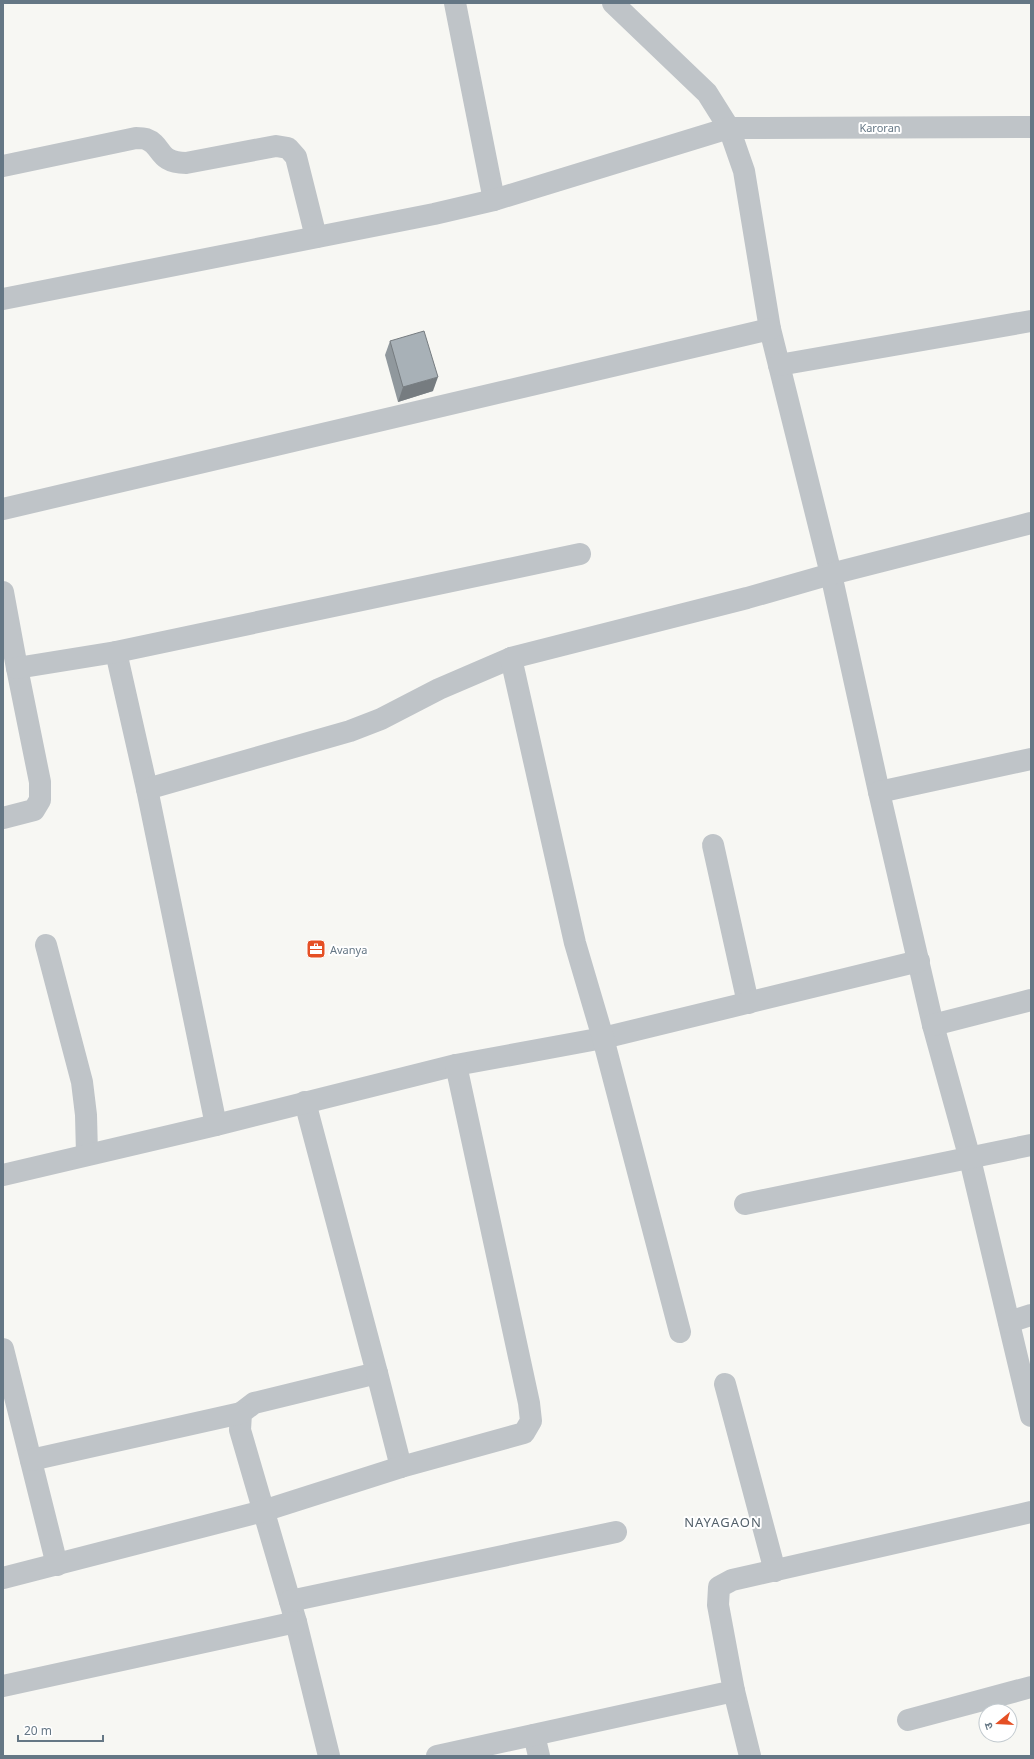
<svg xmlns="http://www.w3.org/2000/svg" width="1034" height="1759" viewBox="0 0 1034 1759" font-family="'Noto Sans','Noto Sans Devanagari',sans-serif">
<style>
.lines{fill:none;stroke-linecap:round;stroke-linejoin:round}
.minor{stroke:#bfc4c8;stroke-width:22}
.wall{fill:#90989d}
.shaded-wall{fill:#767c80}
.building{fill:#a8b1b7;stroke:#767c80}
.labels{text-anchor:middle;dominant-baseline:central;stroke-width:4;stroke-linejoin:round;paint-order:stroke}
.street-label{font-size:11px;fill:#657785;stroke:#fff}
.poi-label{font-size:11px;fill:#657785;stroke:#fff;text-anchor:start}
.quarter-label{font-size:13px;letter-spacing:1px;fill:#53606a;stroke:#fff}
</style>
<rect width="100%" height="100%" fill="#f7f7f3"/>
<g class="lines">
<g class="minor">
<path d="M455,3l39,197"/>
<path d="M613,3l94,90 22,35 15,43 26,158 9,36 52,209 48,218 54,233 37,134 61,257"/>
<path d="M3,166l133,-28c3,0 7,0 10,1 17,6 11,24 40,24l90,-17 12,2 8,9 20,80"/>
<path d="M3,299l431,-85 60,-14 235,-72 302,-1"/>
<path d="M779,365l252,-44"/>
<path d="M3,509l767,-180"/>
<path d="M3,592l14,76 23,114v18l-6,10 -31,8"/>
<path d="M116,652l31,137 69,336"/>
<path d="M17,668l99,-16 464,-98"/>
<path d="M147,789l203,-58 31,-12 58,-30 72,-31"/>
<path d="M879,792l152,-33"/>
<path d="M713,845l35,158"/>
<path d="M46,945l36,137 4,33 1,39"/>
<path d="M933,1025l98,-25"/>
<path d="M305,1102l72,271 -123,30 -13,10 -1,17 56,192 33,134"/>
<path d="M3,1175l213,-50 240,-60 147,-27 316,-77"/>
<path d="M745,1204l286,-59"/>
<path d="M1009,1322l22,-7"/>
<path d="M680,1332l-77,-294 -28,-95 -64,-285 236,-60 84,-24 200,-51"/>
<path d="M3,1349l54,216"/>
<path d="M377,1373l24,94"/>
<path d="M725,1384l50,187"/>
<path d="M31,1460l210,-47"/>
<path d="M3,1578l260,-67 138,-44 123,-34 7,-12 -2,-18 -73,-338"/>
<path d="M290,1601l326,-69"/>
<path d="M3,1686l293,-64"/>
<path d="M734,1691l16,65"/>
<path d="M908,1720l123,-33"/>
<path d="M534,1735l5,21"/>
<path d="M437,1756l297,-65 -16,-86 1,-18 13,-7 299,-68"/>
</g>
</g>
<path class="wall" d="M390,341l43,50 -35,11 -13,-47z"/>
<path class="shaded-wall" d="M438,377l-5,14 -35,11 5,-15z"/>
<path class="building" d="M424,331l14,46 -35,10 -13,-46z"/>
<defs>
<symbol id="office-square" viewBox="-11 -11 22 22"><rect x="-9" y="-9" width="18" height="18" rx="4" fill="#e55025" stroke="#fff"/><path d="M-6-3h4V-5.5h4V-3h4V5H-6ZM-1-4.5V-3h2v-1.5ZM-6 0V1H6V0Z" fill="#fff"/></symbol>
</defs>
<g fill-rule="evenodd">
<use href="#office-square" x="305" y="938" width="22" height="22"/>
</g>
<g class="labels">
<g class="street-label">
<text x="880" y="127">Karoran</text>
</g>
<g class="poi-label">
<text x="330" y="949">Avanya</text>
</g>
<g class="quarter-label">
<text x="723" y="1522">NAYAGAON</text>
</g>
</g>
<rect width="1034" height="1759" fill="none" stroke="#657785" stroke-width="8"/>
<g transform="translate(998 1723) rotate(252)"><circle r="19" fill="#ffffff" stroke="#c1c9ce"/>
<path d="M0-3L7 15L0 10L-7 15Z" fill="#e55025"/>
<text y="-6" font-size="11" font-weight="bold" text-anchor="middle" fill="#657785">उ</text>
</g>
<path d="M18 1735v6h85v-6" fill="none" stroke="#657785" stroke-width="2"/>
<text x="24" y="1735" font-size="12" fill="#657785" stroke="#ffffff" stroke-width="3" paint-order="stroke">20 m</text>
</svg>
